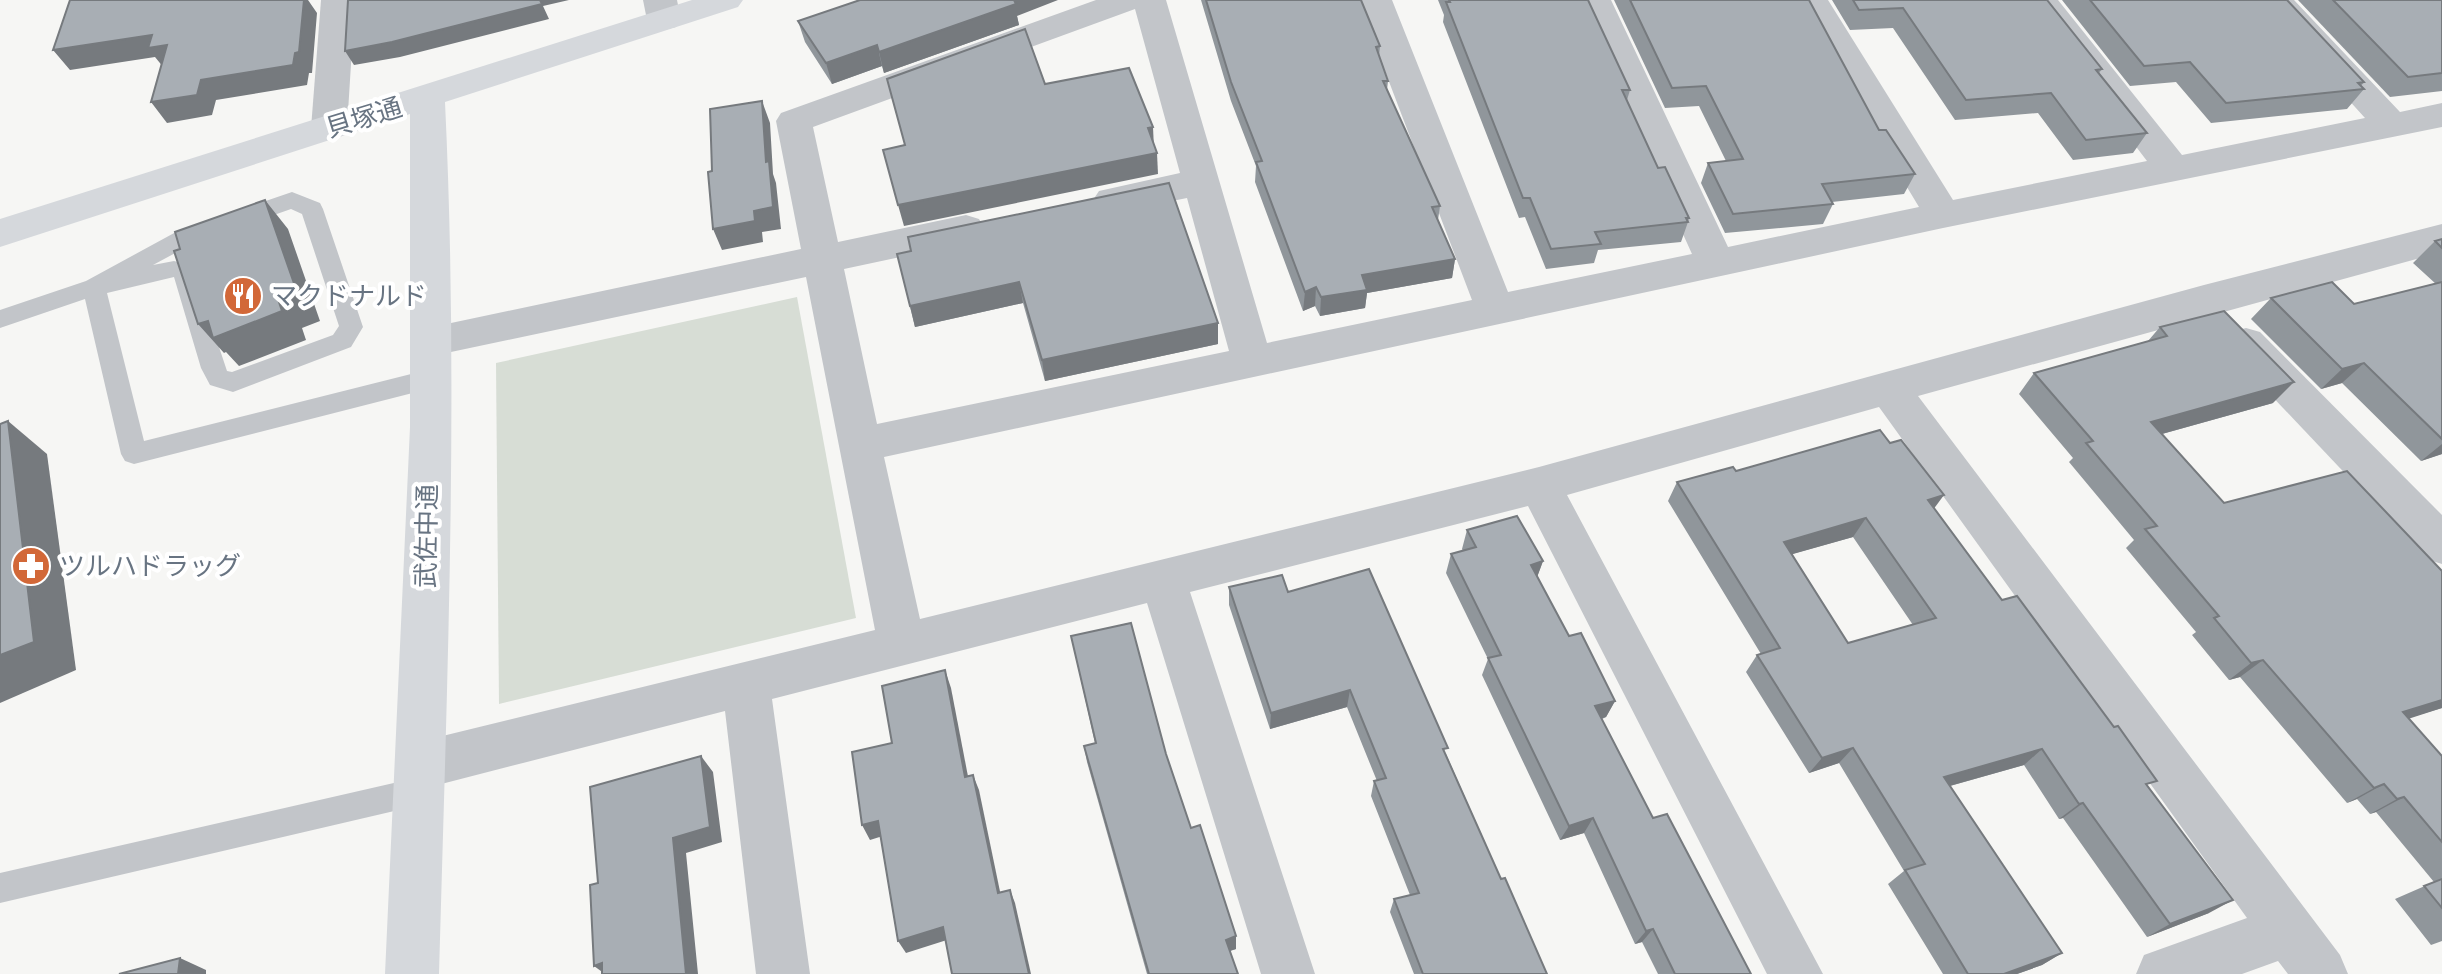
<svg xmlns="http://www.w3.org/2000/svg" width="2442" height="974" viewBox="0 0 2442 974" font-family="'Varela Round','Noto Sans JP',sans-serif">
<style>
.green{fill:#d7ddd5}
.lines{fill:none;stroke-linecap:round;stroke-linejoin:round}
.lane{fill:#c2c5c9;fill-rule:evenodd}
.street{fill:#c2c5c9;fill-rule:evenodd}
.secondary{fill:#d5d8dc;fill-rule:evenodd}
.wall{fill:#90969b;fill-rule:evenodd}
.shaded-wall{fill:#767a7e}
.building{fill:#a8aeb4;stroke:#767a7e;stroke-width:2;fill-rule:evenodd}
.labels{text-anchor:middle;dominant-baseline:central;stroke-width:8;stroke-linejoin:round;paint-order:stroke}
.street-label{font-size:26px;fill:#687482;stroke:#fff}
.poi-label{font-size:26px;fill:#687482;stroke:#fff;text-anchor:start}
</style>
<rect width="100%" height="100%" fill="#f6f6f4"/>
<path class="green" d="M797,297l59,321 -357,86 -3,-341z"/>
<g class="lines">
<g class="lane">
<path d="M292,192l28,11 3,6 40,118 -12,20 -118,45 -23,-7 -9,-17 -27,-91 -67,16 37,148 287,-72 9,3 3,7 -3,7 -306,78 -9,-3 -4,-7 -36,-155 -85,29v-18l86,-29 90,-49zM291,209l11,5 37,112 -6,9 -101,37 -5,-1 -35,-105 -18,-5 -21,4 39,-21z"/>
<path d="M420,777l11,4 4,10 -4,10 -11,4 -420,98v-30z"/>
</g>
<g class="street">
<path d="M321,0h34l-8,128 -5,8 -13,4 -13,-4 -5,-8z"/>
<path d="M643,0h34l4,20 -5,7 -12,3 -12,-3 -5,-7z"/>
<path d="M1096,0h70l101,343 205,-43 -114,-300h34l116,292 184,-38 -115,-254h34l117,247 191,-40 -125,-207h34l125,200 194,-39 -123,-161h34l124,155 183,-37 -107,-118h36l106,112 42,-9v24l-499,101 -1059,229 36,162 619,-152 665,-182 238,-61v28l-524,144 422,559 8,19h-60l-10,-13 -36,13h-106l8,-19 103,-37 -368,-511 -312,88 256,479h-56l-239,-468 -338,86 125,382h-54l-114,-371 -375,96 38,275h-54l-31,-263 -303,78 -18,-7 -7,-17 7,-17 18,-7 453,-111 -69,-353 -374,79 -14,-4 -6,-11 6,-11 383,-81 -25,-128 5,-8zM1135,9l45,164 -81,18 -6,9 6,9 13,4 75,-15 42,153 -352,73 -33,-155 122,-26 13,-4 6,-10 -6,-10 -13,-4 -128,27 -25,-115z"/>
<path d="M2246,328l14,4 182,183v49l-16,-5 -194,-205 -6,-11 6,-11z"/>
</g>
<path class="secondary" d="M692,0h51l-5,7 -293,95c14,291 2,581 -6,872h-54l25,-547v-313l-410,133v-28z"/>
</g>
<g class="wall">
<path d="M1201,0h160l19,46 -1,10 9,25 -1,9 53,116 -2,14 17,39 -3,19 -85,15 -2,15 -45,8 -5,-10 -12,5 -48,-129 1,-16 -25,-65z"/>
<path d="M1438,0h150l42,90 -3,10 31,68 31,50 -1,4 -7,20 -83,8 -4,13 -48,6 -21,-52 -6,1 -76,-196 1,-7z"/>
<path d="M1614,0h195l70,130 36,44 -11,20 -72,8 1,2 -10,20 -98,9 -24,-50 7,-20 18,-2 -27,-55 -34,2z"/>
<path d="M1832,0h215l55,69 -3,4 48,60 -14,20 -60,7 -35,-47 -83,7 -62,-92 -43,2z"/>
<path d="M2062,0h225l77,82 -3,4 3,3 -17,20 -136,14 -35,-41 -46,4z"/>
<path d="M2298,0h144v91l-52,6z"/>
<path d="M1017,16l2,9 -135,48 -2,-7 -50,18 -27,-42 -7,-21z"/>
<path d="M2442,239v215l-21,7 -79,-78 -21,6 -70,-70 20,-21 83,6 82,-20 -23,-21 22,-22z"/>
<path d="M897,254l321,69v21l-173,37 -22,-78 -108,24z"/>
<path d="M2160,327l113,76 -111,31 62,69 218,68v137l-34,10 34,38v185l-11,4 -36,-46 39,-17 -58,-70 -6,2 -13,-15 -10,4 -107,-126 -11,3 -37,-45 4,-3 -70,-84 8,-8 -65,-78 4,-4 -54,-64 15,-21 114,-32z"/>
<path d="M1736,471l198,37 68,92 146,187 61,126 -62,24 -84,-119 -4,1 -35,-54 -74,21 112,167 -20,12 -25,9h-74l-55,-90 16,-13 -65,-108 -30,10 -63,-101 11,-17 4,-1 -93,-153 9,-19zM1853,537l60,88 -65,18 -56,-89z"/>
<path d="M1467,530l76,31 -6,16 32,59 46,65 -9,16 -4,2 51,99 98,156h-93l-16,-32 -7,2 -51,-111 -24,7 -78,-165 6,-16 -42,-86 5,-19 12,-3 -1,-2z"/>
<path d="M1229,587l59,5 158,162 55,125 46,95h-133l-24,-62 4,-13 16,-4 -39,-99 3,-15h3l-30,-74 -77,22 -41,-124z"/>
<path d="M1071,636l95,118 25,74 45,121 -6,2 8,23h-91l-60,-212 -3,-16 11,-3z"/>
</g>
<g class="shaded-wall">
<path d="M289,0h19l9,13 -5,60h-3l-2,12 -91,15 -4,15 -45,8 -16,-21 50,-22z"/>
<path d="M540,0h29l-26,6 6,13 -149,38 -46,8 -9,-14z"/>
<path d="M1013,0h45l-41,16 2,9 -135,48 -5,-21z"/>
<path d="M152,35l15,10 -3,23 -9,-11 -85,13 -17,-20z"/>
<path d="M877,45l5,21 -50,18 -6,-21z"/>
<path d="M762,101l8,22 3,51 3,9 5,46 -19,3 1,10 -41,8 -9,-21 41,-18 12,-49z"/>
<path d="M1153,127l1,22 -6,-21z"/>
<path d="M1157,153l1,21 -254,52 -6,-21z"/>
<path d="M265,200l23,29 32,92 -18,7 4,12 -67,26 -13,-14 -2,1 -26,-29 80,-25z"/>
<path d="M1455,259l-3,19 -85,15 -2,15 -45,8 1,-19 41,-22z"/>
<path d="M1019,282l4,21 -108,24 -5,-21z"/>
<path d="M1316,287l-1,19 -12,5 2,-19z"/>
<path d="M1218,323v21l-173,37 -3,-21z"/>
<path d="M2364,363l-22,20 -21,6 21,-20z"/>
<path d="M2294,382l-21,21 -140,39 18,-20z"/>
<path d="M8,421l39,33 29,216 -76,33v-48z"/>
<path d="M2442,444v10l-21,7z"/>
<path d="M1944,495l-14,19 -2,-14z"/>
<path d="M1866,518l-13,19 -81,23 12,-18z"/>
<path d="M1543,561l-7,19 -5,-15z"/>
<path d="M2263,660l-23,17 -11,3 22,-17z"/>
<path d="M945,670l6,18 20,104 -6,-15z"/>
<path d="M1350,690l-3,17 -77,22 1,-16z"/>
<path d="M2442,700v8l-65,21 26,-17z"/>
<path d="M1615,701l-9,16 -19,6 8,-17z"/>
<path d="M1853,748l-14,15 -30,10 13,-15z"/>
<path d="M2042,749l-18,16 -96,27 16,-15z"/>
<path d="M701,756l12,16 9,70 -36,11 12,121h-12l-13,-136z"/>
<path d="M973,775l6,15 24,116 -5,-13z"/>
<path d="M2384,784l-27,15 -10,4 27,-15z"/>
<path d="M2404,797l-28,15 -6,2 27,-15z"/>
<path d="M2083,803l-20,15 -4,1 20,-15z"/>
<path d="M1593,818l-9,15 -24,7 9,-14z"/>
<path d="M878,821l8,14 -16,5 -8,-15z"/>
<path d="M1010,890l5,13 16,71h-2z"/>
<path d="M2233,900l-24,13 -62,24 23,-13z"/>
<path d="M943,927l7,12 -44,14 -8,-12z"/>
<path d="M1653,929l-11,13 -7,2 11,-13z"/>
<path d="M1236,936v13l-10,3v-12z"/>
<path d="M2062,953l-20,12 -25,9h-13z"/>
<path d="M180,958l26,12v4h-28z"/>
<path d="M602,963l3,11 -11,-8z"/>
</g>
<g class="building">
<path d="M70,0h234l-5,52 -4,1 -2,12 -92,15 -4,15 -46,7 16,-57 -19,3 4,-13 -99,15z"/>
<path d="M348,0h192l2,4 -150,38 -47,9z"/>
<path d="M860,0h154l2,4 -137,48 -2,-7 -51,18 -28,-42z"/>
<path d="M1206,0h155l19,46 -4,1 12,34h-5l57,125 -8,1 23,52 -93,16 5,15 -46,7 -5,-10 -11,5 -49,-130 6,-1 -31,-79z"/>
<path d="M1449,0h139l42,90h-8l36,78 7,-1 24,51h-3l2,4 -93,10 6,12 -50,5 -21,-51h-7l-77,-196h4z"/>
<path d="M1630,0h179l70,130h7l29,44 -93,10 11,20 -100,10 -25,-51 35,-4 -37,-73 -34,2z"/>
<path d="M1853,0h194l55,69 -6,1 51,63 -61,7 -35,-47 -85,7 -63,-92 -44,2z"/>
<path d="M2090,0h197l77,82 -6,1 6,6 -138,14 -36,-41 -46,4z"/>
<path d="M2333,0h109v73l-34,4z"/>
<path d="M1025,29l20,55 84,-16 24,59 -5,1 9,25 -259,52 -15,-55 22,-5 -18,-66z"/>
<path d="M762,101l4,61 3,-1 4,46 -19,4 1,10 -42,8 -5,-57 4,-1 -2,-62z"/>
<path d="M1169,183l49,140 -176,37 -23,-78 -109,24 -13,-52 14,-3 -3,-14z"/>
<path d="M265,200l32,92 -19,7 4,12 -69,27 -5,-17 -10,3 -24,-73 6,-2 -5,-17z"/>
<path d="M2442,239v9l-7,-7z"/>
<path d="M2332,282l22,22 88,-22v157l-78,-76 -22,6 -71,-71z"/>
<path d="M2224,311l70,71 -143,40 73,81 123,-32 95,100v129l-39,12 39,44v86l-38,-45 -7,2 -13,-15 -10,4 -111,-128 -12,3 -37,-45 5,-2 -74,-87 12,-3 -71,-83 7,-2 -59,-68 133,-37 -7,-9z"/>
<path d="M8,421l26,221 -34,13v-231z"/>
<path d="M1880,430l10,13 11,-3 43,55 -16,5 74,100 15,-4 97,131 4,-1 39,55 -11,3 87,116 -63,24 -87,-121 -4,1 -37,-55 -98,28 118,176 -58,21h-36l-63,-104 20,-6 -72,-116 -31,10 -65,-103 23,-7 -103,-166 56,-15 3,4zM1866,518l70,100 -88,25 -64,-101z"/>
<path d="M1517,516l26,45 -12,4 38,71 12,-3 34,68 -20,5 58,112 14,-4 84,160h-76l-22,-45 -7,2 -53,-113 -24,8 -81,-168 13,-3 -50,-101 25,-7 -9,-17z"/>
<path d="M1369,569l79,179 -5,1 58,130 4,-1 42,96h-124l-29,-75 25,-6 -45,-112 12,-3 -36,-88 -79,23 -42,-126 53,-12 6,17z"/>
<path d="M1131,623l35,131 25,74 9,-3 36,111 -10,4 12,34h-89l-65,-228 12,-3 -25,-107z"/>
<path d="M945,670l20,107 8,-2 25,118 12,-3 19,84h-77l-9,-47 -45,14 -20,-120 -16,4 -10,-73 40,-9 -10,-57z"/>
<path d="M701,756l9,71 -37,11 13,136h-84v-11l-8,3 -4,-81 8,-2 -8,-96z"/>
<path d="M2442,879v29l-18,-22z"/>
<path d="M180,958l-2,16h-59z"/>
</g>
<defs>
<symbol id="restaurant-disc" viewBox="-11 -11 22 22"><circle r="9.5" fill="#d26838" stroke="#fff"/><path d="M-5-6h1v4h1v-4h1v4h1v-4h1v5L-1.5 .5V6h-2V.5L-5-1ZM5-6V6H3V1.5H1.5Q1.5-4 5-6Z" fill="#fff"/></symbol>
<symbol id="pharmacy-disc" viewBox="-11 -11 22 22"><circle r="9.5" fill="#d26838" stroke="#fff"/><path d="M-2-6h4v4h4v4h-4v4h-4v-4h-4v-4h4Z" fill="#fff"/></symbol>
</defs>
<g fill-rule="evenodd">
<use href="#restaurant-disc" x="221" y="274" width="44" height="44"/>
<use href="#pharmacy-disc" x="9" y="544" width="44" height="44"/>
</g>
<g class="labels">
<g class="street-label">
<text transform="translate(364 118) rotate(-17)">貝塚通</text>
<text transform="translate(427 536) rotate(-89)">武佐中通</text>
</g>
<g class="poi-label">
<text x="271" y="296">マクドナルド</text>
<text x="59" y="566">ツルハドラッグ</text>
</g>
</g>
</svg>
